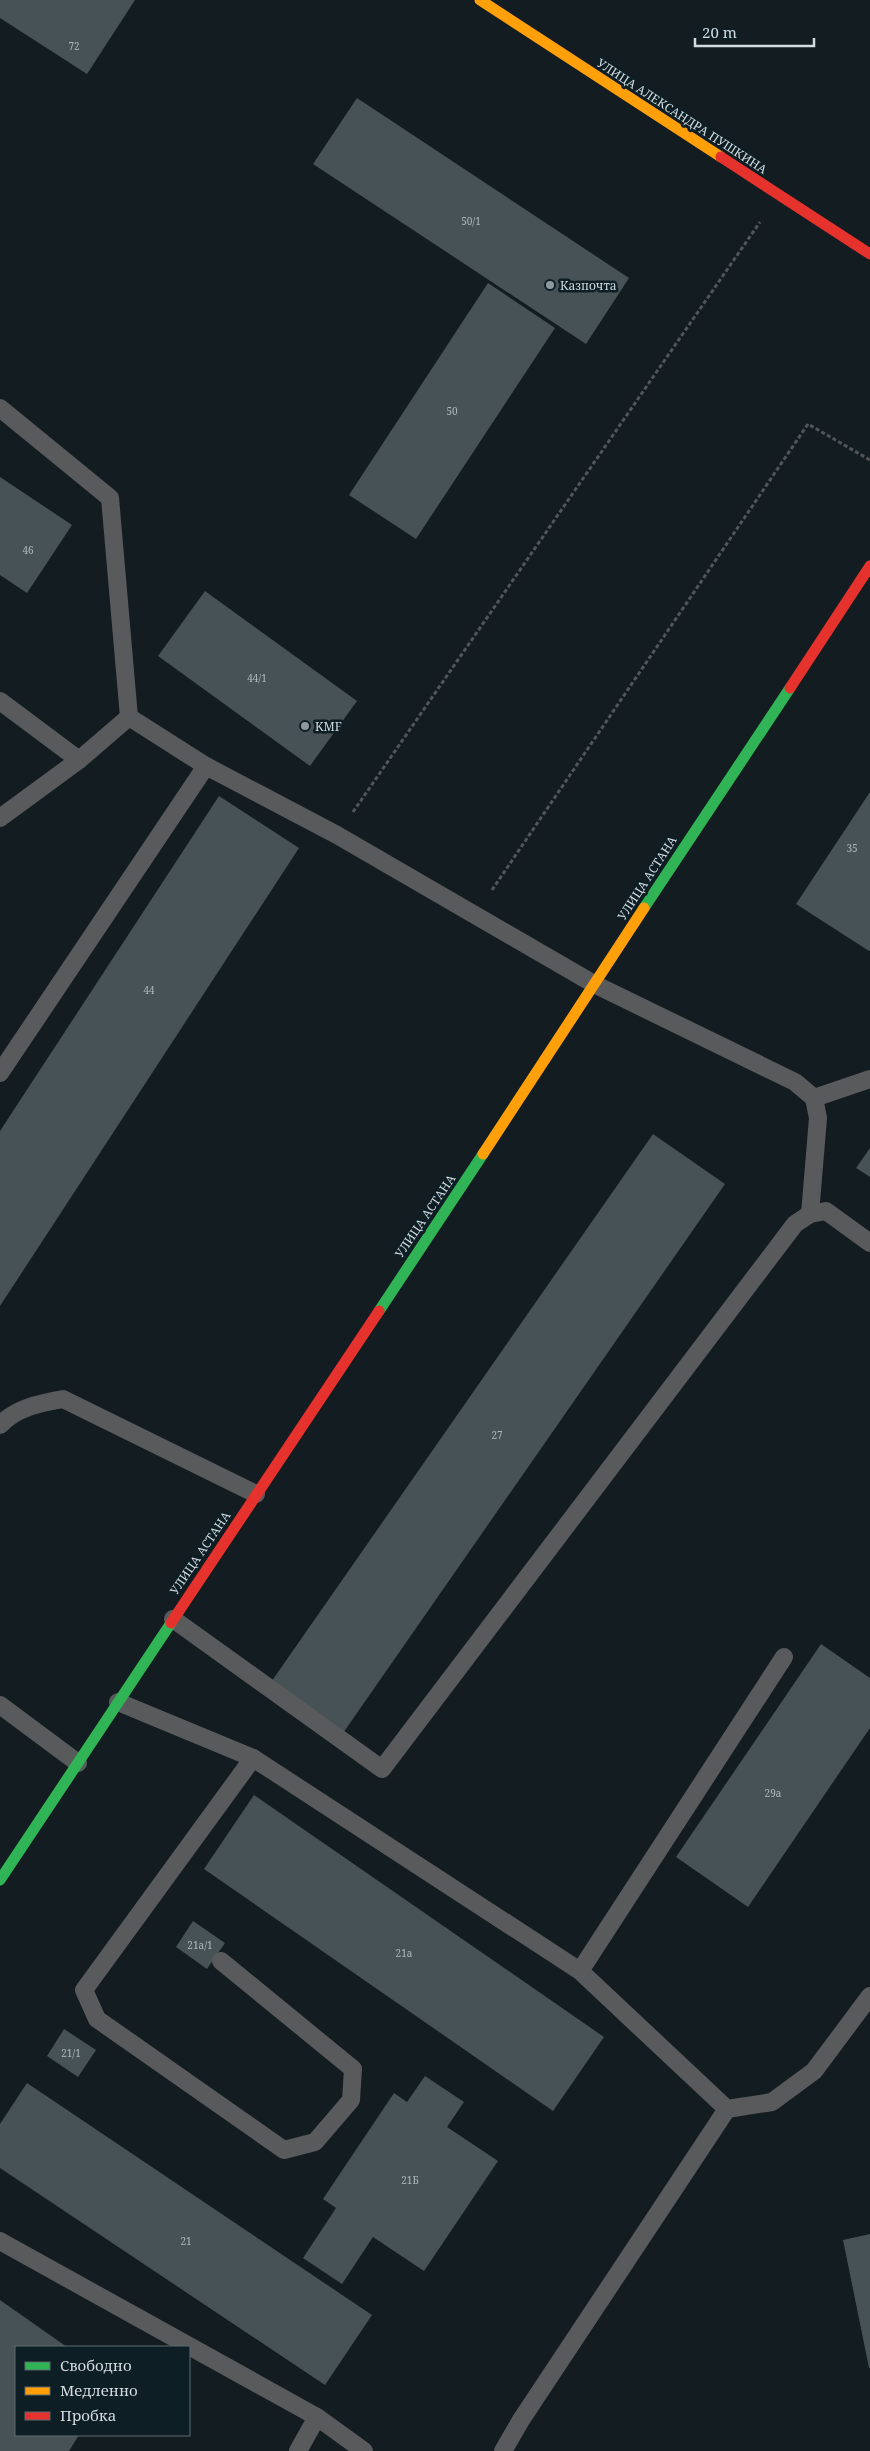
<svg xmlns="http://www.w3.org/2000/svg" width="870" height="2451" viewBox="0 0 870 2451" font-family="'Noto Serif',serif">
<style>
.building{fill:#465255}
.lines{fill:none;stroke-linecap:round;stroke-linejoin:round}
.path{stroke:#525658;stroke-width:3;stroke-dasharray:4 2.5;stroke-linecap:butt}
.lane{stroke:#585a5c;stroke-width:18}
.fast{stroke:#30b455;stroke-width:11}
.slow{stroke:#ff9f0a;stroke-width:11}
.jam{stroke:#e5322d;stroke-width:11}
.poi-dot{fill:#8e989d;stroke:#0e1e25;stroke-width:2}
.labels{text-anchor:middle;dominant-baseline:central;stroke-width:5;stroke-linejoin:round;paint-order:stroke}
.number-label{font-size:10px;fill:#aeb9bd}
.street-label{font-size:12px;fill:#d1dbe0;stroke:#0e1e25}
.poi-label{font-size:12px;fill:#d1dbe0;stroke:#0e1e25;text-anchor:start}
</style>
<rect width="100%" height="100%" fill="#131c20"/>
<g class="building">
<path d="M0,0h135l-48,74 -87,-56z"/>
<path d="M357,98l272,180 -43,66 -273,-180z"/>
<path d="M488,283l67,45 -139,211 -67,-44z"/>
<path d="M0,477l72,48 -45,68 -27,-18z"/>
<path d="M205,591l152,110 -47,65 -152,-110z"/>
<path d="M870,792v158l-1,1 -73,-47z"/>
<path d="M219,796l80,52 -299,458v-175z"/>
<path d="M653,1134l72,50 -384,552 -72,-51z"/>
<path d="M870,1148v29l-14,-9z"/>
<path d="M821,1644l49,34v50l-122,179 -72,-50z"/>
<path d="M254,1795l350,242 -51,74 -349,-242z"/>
<path d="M193,1921l32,22 -18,26 -31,-22z"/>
<path d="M64,2029l32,21 -18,27 -31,-21z"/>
<path d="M425,2076l39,26 -17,25 51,34 -74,110 -51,-34 -31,47 -39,-26 33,-50 -13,-9 71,-106 13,9z"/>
<path d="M27,2083l345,232 -47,70 -325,-217v-44z"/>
<path d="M870,2234v134h-1l-26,-128z"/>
<path d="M0,2300l67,47h-51v88h63l-10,16h-69z"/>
</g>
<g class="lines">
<g class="path">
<path d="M353,812l407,-590"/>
<path d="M492,890l316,-466 62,36"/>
</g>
<g class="lane">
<path d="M0,408l110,90 19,219 77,49 131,69 257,149 201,98 19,16 4,20 -8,96"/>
<path d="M0,701l79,59"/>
<path d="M0,818l79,-58 50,-43"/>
<path d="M0,1073l206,-307"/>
<path d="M814,1098l56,-19"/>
<path d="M0,1425c16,-17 40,-22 63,-26l193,95"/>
<path d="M173,1619l209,150 413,-545 15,-10 16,-3 44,32"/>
<path d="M118,1702l135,56 327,213 147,138"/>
<path d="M0,1705l78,58"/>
<path d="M221,1961l132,108 -2,31 -36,42 -31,8 -187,-131 -13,-29 169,-232"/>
<path d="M580,1971l204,-314"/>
<path d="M0,2241l317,176 47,34"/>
<path d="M298,2451l19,-34"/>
<path d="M503,2451l18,-31 206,-311 45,-7 42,-31 56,-75"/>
</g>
<g class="fast">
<path d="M644,908l146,-220"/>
<path d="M379,1311l104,-157"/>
<path d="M0,1880l171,-257"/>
</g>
<g class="slow">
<path d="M480,0l241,157"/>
<path d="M483,1154l161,-246"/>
</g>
<g class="jam">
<path d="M721,157l149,97"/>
<path d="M790,688l80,-122"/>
<path d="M171,1623l208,-312"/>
</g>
</g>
<g class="poi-dot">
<circle cx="550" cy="285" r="5"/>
<circle cx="305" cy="726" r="5"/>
</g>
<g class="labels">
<g class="number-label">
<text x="74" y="46">72</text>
<text x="471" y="221">50/1</text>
<text x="452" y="411">50</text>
<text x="28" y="550">46</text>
<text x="257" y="678">44/1</text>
<text x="852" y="848">35</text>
<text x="149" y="990">44</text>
<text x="497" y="1435">27</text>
<text x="773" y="1793">29а</text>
<text x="200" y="1945">21а/1</text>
<text x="404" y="1953">21а</text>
<text x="71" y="2053">21/1</text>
<text x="410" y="2180">21Б</text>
<text x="186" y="2241">21</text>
</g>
<g class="street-label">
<text transform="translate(682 116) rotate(33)">УЛИЦА АЛЕКСАНДРА ПУШКИНА</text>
<text transform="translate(647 878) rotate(-57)">УЛИЦА АСТАНА</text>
<text transform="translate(425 1216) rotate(-56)">УЛИЦА АСТАНА</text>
<text transform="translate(200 1553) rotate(-56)">УЛИЦА АСТАНА</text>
</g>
<g class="poi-label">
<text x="560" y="285">Казпочта</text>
<text x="315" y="726">KMF</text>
</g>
</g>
<rect x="15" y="2346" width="175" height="90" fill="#0e1e25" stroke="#5c6a70"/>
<rect x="25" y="2362" width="25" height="8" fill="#30b455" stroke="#5c6a70"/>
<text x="60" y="2371" font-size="15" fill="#d1dbe0">Свободно</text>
<rect x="25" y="2387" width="25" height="8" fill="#ff9f0a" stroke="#5c6a70"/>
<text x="60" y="2396" font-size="15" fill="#d1dbe0">Медленно</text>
<rect x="25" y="2412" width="25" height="8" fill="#e5322d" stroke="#5c6a70"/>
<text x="60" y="2421" font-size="15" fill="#d1dbe0">Пробка</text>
<path d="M695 38v8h119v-8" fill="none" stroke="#d1dbe0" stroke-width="2.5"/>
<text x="702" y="38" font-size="15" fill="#d1dbe0" stroke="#0e1e25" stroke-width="4" paint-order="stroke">20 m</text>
</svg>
